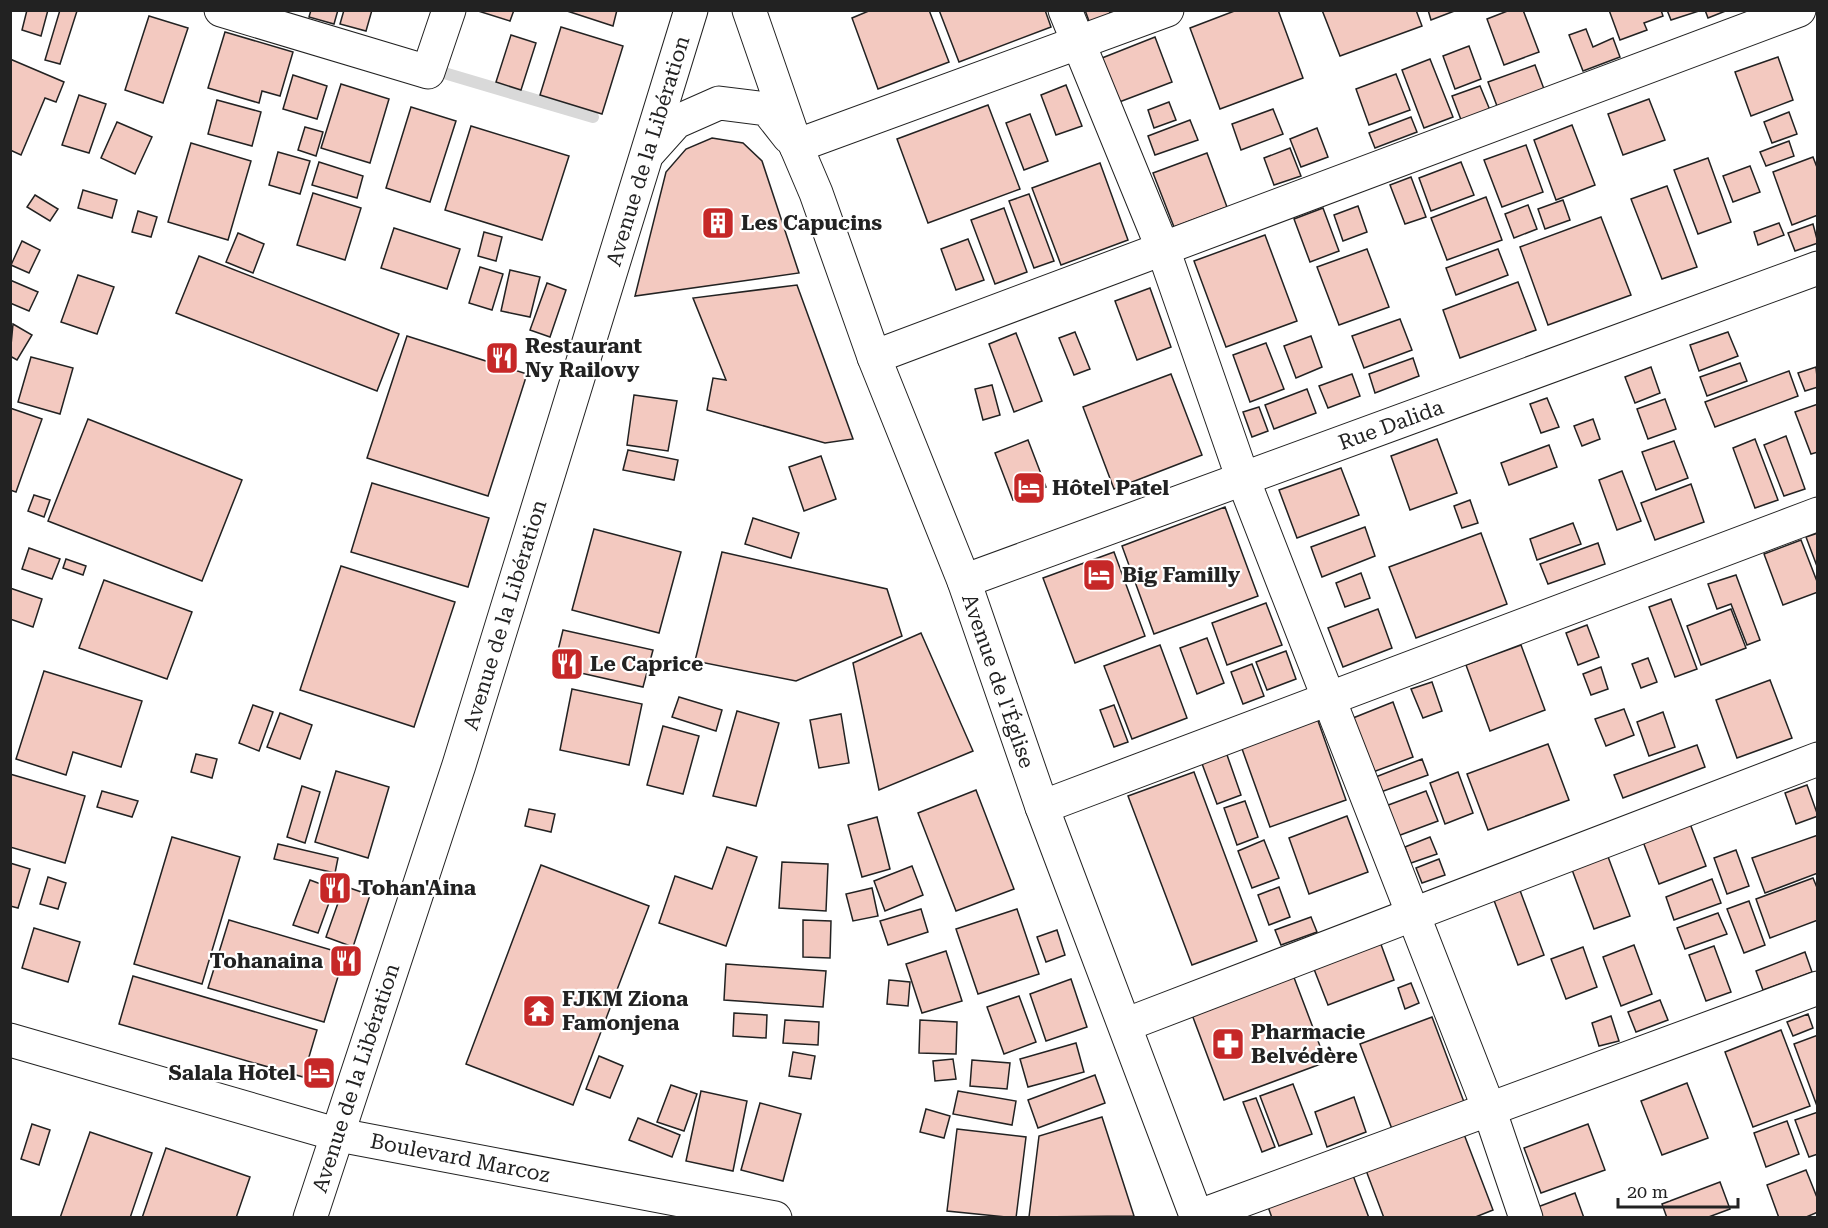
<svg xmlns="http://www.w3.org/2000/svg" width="1828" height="1228" viewBox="0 0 1828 1228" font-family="'Roboto Serif',serif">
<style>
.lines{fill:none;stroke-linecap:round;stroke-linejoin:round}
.stream{stroke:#d9d9d9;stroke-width:12}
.building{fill:#f3c9c0;stroke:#222;stroke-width:1.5}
.street-casing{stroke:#222;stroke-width:35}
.secondary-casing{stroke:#222;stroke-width:35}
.street{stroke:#fff;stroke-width:33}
.secondary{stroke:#fff;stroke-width:33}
.labels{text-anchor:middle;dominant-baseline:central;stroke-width:4.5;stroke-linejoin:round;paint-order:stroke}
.street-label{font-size:21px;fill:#222;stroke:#fff}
.poi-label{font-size:21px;font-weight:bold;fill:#222;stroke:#fff;text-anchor:start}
</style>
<rect width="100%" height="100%" fill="#fff"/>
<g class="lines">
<path class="stream" d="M434,70l159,47"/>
</g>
<g class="building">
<path d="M27,10h21l-7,26 -19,-6z"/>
<path d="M60,10l17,1 -17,53 -15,-4z"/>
<path d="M311,10h27l-4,14 -25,-7z"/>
<path d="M344,10h28l-6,21 -26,-7z"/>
<path d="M475,10h39l-4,11z"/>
<path d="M564,10h53l-4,16z"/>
<path d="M871,10h58l20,52 -71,27 -26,-71z"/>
<path d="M939,10h106l6,17 -92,35z"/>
<path d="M1085,10h24l2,6 -21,8z"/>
<path d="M1237,10h41l25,68 -83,31 -30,-81z"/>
<path d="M1322,10h94l6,16 -82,30z"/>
<path d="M1428,10h29l-26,10z"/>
<path d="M1510,10h13l16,42 -35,13 -17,-46z"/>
<path d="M1609,10h52l2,6 -19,7 3,7 -27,10z"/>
<path d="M1667,10h32v1l-28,9z"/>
<path d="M1705,10h23l-20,8z"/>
<path d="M149,16l39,12 -25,75 -38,-13z"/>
<path d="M561,27l62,19 -21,68 -62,-19z"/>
<path d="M1586,29l7,18 20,-9 7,19 -37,14 -14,-36z"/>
<path d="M225,32l68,20 -13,44 -18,-5 -3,12 -51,-15z"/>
<path d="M511,35l25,8 -15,47 -25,-8z"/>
<path d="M1155,37l17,45 -58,22 -17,-44z"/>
<path d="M1469,46l12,33 -26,10 -12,-33z"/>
<path d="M1778,57l15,43 -42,16 -16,-44z"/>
<path d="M10,59l54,23 -8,20 -11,-4 -24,57 -11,-5z"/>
<path d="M1430,59l23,58 -29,11 -22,-58z"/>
<path d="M1535,65l9,24 -47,17 -9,-24z"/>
<path d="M1396,74l14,36 -41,15 -13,-36z"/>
<path d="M293,75l34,11 -10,33 -34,-10z"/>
<path d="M341,84l48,15 -19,64 -49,-15z"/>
<path d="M1066,85l16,41 -26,9 -15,-40z"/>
<path d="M1480,86l12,29 -29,10 -11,-29z"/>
<path d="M79,95l27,9 -17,49 -27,-8z"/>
<path d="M1649,99l16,41 -42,15 -15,-41z"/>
<path d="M217,100l44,12 -9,34 -44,-12z"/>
<path d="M1169,102l7,18 -22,8 -6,-18z"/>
<path d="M988,105l32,84 -92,34 -31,-84z"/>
<path d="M411,107l45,14 -26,81 -44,-14z"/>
<path d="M1273,109l10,25 -42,16 -9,-26z"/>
<path d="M1789,112l8,22 -25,9 -8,-21z"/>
<path d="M1030,114l18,47 -24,9 -18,-47z"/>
<path d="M1411,117l6,15 -42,16 -6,-15z"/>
<path d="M1190,120l8,20 -43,15 -7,-19z"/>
<path d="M117,122l35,15 -17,37 -34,-16z"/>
<path d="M1572,125l23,60 -39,15 -22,-60z"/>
<path d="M471,126l98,30 -27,84 -97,-30z"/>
<path d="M305,127l18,5 -7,24 -18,-6z"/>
<path d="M1317,128l11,29 -27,10 -11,-28z"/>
<path d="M712,138l31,5 19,18 37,112 -164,23 31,-124 20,-23z"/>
<path d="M1789,141l5,15 -28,10 -6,-14z"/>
<path d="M191,143l60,18 -23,79 -60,-18z"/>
<path d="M1526,145l17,47 -41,15 -18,-47z"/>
<path d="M1290,148l11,28 -27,9 -10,-27z"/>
<path d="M278,152l32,9 -10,33 -31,-9z"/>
<path d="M1207,153l20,54 -53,20 -21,-54z"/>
<path d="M1813,157l5,13v45l-26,10 -19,-53z"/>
<path d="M1708,158l23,64 -33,12 -24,-64z"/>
<path d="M319,162l44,14 -6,22 -45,-13z"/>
<path d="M1461,162l13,33 -43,16 -12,-33z"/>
<path d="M1100,163l28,77 -67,25 -29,-77z"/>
<path d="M1750,166l10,26 -27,10 -10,-26z"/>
<path d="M1411,177l15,40 -21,7 -15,-39z"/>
<path d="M1667,186l30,81 -35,12 -31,-80z"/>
<path d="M83,190l34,10 -5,18 -34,-10z"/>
<path d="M313,193l48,15 -16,52 -48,-15z"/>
<path d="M1029,194l25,67 -20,7 -25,-67z"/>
<path d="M35,195l23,14 -8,12 -23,-14z"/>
<path d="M1486,197l16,43 -55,20 -16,-42z"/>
<path d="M1563,200l7,20 -25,9 -7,-20z"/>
<path d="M1528,205l9,24 -23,9 -9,-24z"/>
<path d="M1358,206l9,26 -24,9 -9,-26z"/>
<path d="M1004,208l23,64 -32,12 -24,-64z"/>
<path d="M1323,208l16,43 -29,11 -16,-43z"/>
<path d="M138,211l19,6 -6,20 -19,-5z"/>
<path d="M1601,217l30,78 -83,30 -28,-78z"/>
<path d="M1779,223l5,12 -26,10 -4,-13z"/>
<path d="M1813,224l5,19 -23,8 -7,-18z"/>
<path d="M394,228l66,21 -13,40 -66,-21z"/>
<path d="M484,232l18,5 -6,24 -18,-5z"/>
<path d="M238,233l26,11 -11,29 -27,-11z"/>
<path d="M1265,235l32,86 -71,26 -32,-86z"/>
<path d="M968,239l16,41 -28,10 -15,-41z"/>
<path d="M22,241l18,9 -11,23 -18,-8z"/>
<path d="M1367,249l22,58 -50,18 -22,-58z"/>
<path d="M1498,249l10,26 -52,20 -10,-27z"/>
<path d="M199,256l200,78 -22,57 -201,-78z"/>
<path d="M480,267l23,7 -11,36 -23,-7z"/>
<path d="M510,270l30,7 -10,40 -29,-6z"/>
<path d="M78,275l36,12 -17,47 -36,-12z"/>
<path d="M10,280l28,12 -9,19 -19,-8z"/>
<path d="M1518,282l18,48 -76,28 -17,-48z"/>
<path d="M547,283l19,7 -16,47 -20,-7z"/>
<path d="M797,285l56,154 -28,4 -118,-33 6,-32 13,2 -33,-82z"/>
<path d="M1150,288l21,59 -34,13 -22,-59z"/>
<path d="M1400,319l12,31 -48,18 -12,-32z"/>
<path d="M13,324l19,11 -15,25 -7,-4z"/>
<path d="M1075,332l15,37 -16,6 -15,-37z"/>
<path d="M1728,332l10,24 -39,15 -9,-26z"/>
<path d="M1016,333l26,68 -28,11 -25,-68z"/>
<path d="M407,336l120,38 -39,122 -121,-38z"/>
<path d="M1311,336l11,31 -26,11 -12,-32z"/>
<path d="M1266,343l18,46 -34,13 -17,-47z"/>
<path d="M31,357l42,11 -13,46 -42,-12z"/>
<path d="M1413,358l6,18 -44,17 -6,-19z"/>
<path d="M1740,363l7,18 -40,15 -7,-19z"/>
<path d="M1651,367l9,26 -25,10 -10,-26z"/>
<path d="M1816,367l2,20 -13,4 -7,-18z"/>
<path d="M1789,371l9,25 -83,31 -10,-25z"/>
<path d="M1171,374l31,81 -88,34 -31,-82z"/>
<path d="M1352,374l8,22 -32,12 -9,-22z"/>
<path d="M992,385l8,30 -17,5 -8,-31z"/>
<path d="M1307,389l9,24 -42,16 -9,-24z"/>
<path d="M634,395l43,6 -9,50 -41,-6z"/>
<path d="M1547,398l12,29 -18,6 -11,-29z"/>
<path d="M1665,399l11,30 -28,10 -11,-30z"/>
<path d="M1818,404v48l-7,2 -16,-42z"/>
<path d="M1259,407l9,24 -16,6 -9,-25z"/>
<path d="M10,408l32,11 -26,73 -6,-2z"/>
<path d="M88,419l154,61 -40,101 -154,-60z"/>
<path d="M1593,419l7,20 -18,7 -8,-20z"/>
<path d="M1786,436l19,53 -21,7 -20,-51z"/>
<path d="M1437,439l20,54 -47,17 -19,-54z"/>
<path d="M1755,439l23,61 -23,8 -22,-60z"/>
<path d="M1028,440l18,47 -33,13 -18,-47z"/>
<path d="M1674,441l14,37 -32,12 -14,-38z"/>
<path d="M1549,445l8,22 -48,18 -8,-22z"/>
<path d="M628,450l50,10 -4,20 -51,-10z"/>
<path d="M821,456l15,43 -32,12 -15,-44z"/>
<path d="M1341,468l18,47 -62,23 -18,-48z"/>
<path d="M1622,471l19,50 -24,9 -18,-50z"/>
<path d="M372,483l117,35 -21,69 -117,-35z"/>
<path d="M1691,484l13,38 -49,18 -14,-37z"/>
<path d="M34,495l16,5 -6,17 -16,-6z"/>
<path d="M1470,500l8,23 -16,5 -8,-22z"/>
<path d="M1225,507l33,89 -104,38 -32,-88z"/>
<path d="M753,518l46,15 -8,25 -46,-14z"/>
<path d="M1573,523l8,21 -44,16 -7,-21z"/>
<path d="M1365,527l10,29 -53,21 -11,-30z"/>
<path d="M594,529l87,23 -22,81 -87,-23z"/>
<path d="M1481,533l26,71 -91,34 -27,-71z"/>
<path d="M1818,533v36l-12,-32z"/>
<path d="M1801,540l17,44v8l-35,13 -19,-51z"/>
<path d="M1598,543l7,21 -57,20 -8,-20z"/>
<path d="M29,548l31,11 -8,20 -30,-10z"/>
<path d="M722,552l165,37 15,47 -106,45 -101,-20z"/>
<path d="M1114,552l31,84 -70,27 -32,-85z"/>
<path d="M66,559l20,7 -3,9 -20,-7z"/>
<path d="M341,566l114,36 -41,125 -114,-37z"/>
<path d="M1361,573l9,25 -25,9 -9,-24z"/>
<path d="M1736,575l24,65 -13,5 -16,-41 -14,5 -9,-25z"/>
<path d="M104,580l88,32 -25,67 -88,-31z"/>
<path d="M10,588l32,11 -9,28 -23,-8z"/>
<path d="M1671,599l26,70 -22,8 -26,-70z"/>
<path d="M1266,603l16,42 -55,20 -15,-42z"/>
<path d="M1378,609l14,39 -49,19 -15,-39z"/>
<path d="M1731,609l15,39 -45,17 -14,-39z"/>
<path d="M1587,625l12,32 -21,8 -12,-32z"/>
<path d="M563,630l90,20 -10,37 -89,-20z"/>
<path d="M921,633l52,118 -94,39 -26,-127z"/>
<path d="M1207,638l17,45 -27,11 -17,-46z"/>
<path d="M1160,645l27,73 -55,21 -28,-73z"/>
<path d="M1521,645l24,65 -55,21 -24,-66z"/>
<path d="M1286,651l10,28 -29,11 -11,-28z"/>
<path d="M1648,658l9,24 -16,6 -9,-24z"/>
<path d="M1252,664l12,32 -21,8 -12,-32z"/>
<path d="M1601,667l7,22 -17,6 -8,-21z"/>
<path d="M44,671l98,30 -21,66 -48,-15 -7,23 -50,-16z"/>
<path d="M1770,680l22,58 -55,20 -21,-58z"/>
<path d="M1432,682l10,29 -19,7 -12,-29z"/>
<path d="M572,689l70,15 -13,61 -69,-15z"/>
<path d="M679,697l43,13 -6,21 -44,-14z"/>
<path d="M1393,702l20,55 -40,15 -20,-54z"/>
<path d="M253,705l20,7 -14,39 -20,-8z"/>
<path d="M1114,705l14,37 -14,5 -14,-37z"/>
<path d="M1624,709l10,26 -28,11 -11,-27z"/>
<path d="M737,711l42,12 -23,83 -43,-10z"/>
<path d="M1663,712l12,35 -26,9 -12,-34z"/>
<path d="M280,713l32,12 -12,34 -33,-12z"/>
<path d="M841,714l8,49 -30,5 -9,-48z"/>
<path d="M1317,718l29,82 -76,27 -29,-81z"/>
<path d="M663,726l36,10 -16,58 -36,-9z"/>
<path d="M1548,744l21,56 -81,30 -21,-56z"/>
<path d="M1697,745l8,22 -82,31 -9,-23z"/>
<path d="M1226,752l15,43 -24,9 -16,-43z"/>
<path d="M196,754l21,5 -5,19 -21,-6z"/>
<path d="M1422,759l6,16 -50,18 -5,-15z"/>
<path d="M336,771l53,16 -21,71 -53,-16z"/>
<path d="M1194,772l63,169 -65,24 -64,-169z"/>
<path d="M1458,772l15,41 -28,11 -15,-41z"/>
<path d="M10,774l75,22 -20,67 -55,-16z"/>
<path d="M1807,785l11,31 -22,8 -11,-31z"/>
<path d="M302,786l18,6 -15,51 -18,-6z"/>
<path d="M976,790l38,99 -58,22 -38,-98z"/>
<path d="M102,791l36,10 -6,16 -35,-10z"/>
<path d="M1426,791l12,30 -43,16 -12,-30z"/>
<path d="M1245,801l13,36 -21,8 -13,-37z"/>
<path d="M529,809l26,5 -4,18 -26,-6z"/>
<path d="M1347,816l21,56 -59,22 -20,-56z"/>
<path d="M877,817l13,52 -28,8 -14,-52z"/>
<path d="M1689,821l17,45 -47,18 -17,-45z"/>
<path d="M1818,835v38l-53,20 -13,-35z"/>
<path d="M172,837l68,20 -38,127 -68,-20z"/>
<path d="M1430,837l7,17 -26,9 -6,-16z"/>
<path d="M1264,840l15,38 -27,10 -14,-37z"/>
<path d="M278,844l60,14 -3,15 -61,-14z"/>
<path d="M727,847l30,10 -31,89 -67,-23 16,-47 37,13z"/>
<path d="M1736,850l13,36 -22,8 -13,-36z"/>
<path d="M1607,854l23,62 -36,13 -23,-62z"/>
<path d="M1439,859l6,16 -23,8 -6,-15z"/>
<path d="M782,862l46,2 -2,47 -47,-3z"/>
<path d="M10,863l20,6 -12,39 -8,-2z"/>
<path d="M541,865l108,41 -76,199 -107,-41z"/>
<path d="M912,866l11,29 -38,16 -11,-30z"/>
<path d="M48,877l18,6 -8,26 -18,-5z"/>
<path d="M1813,878l5,12v30l-48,18 -14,-39z"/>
<path d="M1712,879l9,24 -47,17 -8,-23z"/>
<path d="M310,880l24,9 -16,44 -25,-8z"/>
<path d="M1518,885l26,70 -26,10 -26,-70z"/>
<path d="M344,886l26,9 -17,52 -27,-10z"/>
<path d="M1279,887l11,30 -21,8 -11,-30z"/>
<path d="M872,888l6,28 -25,5 -7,-27z"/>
<path d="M1749,901l16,44 -21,8 -17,-44z"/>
<path d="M921,909l7,23 -40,13 -8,-24z"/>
<path d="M1017,909l22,65 -61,20 -22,-65z"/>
<path d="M1718,913l9,21 -42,15 -8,-21z"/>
<path d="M1311,917l6,15 -36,13 -6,-15z"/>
<path d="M229,920l116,34 -21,68 -116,-34z"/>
<path d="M803,920l28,1 -1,37 -27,-1z"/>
<path d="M34,928l46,14 -12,40 -46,-14z"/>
<path d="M1057,930l8,25 -19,7 -9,-25z"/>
<path d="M1379,939l15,41 -66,25 -16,-41z"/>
<path d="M1634,945l18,49 -31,12 -18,-49z"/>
<path d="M1714,946l17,46 -25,9 -17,-46z"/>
<path d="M1583,947l14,40 -31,12 -15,-40z"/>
<path d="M946,951l16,50 -40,12 -16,-49z"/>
<path d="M1805,952l7,20 -49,18 -7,-19z"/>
<path d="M726,964l100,7 -3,36 -99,-7z"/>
<path d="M1290,967l36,95 -102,38 -36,-96z"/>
<path d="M133,976l184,54 -14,47 -184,-53z"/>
<path d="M1071,979l16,48 -41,14 -16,-47z"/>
<path d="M889,980l21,2 -2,24 -21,-2z"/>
<path d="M1411,983l8,20 -14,6 -7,-21z"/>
<path d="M1019,996l17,46 -32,12 -17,-47z"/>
<path d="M1660,1000l8,20 -32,12 -8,-20z"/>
<path d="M734,1013l33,2 -1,23 -33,-2z"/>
<path d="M1808,1014l5,14 -20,8 -6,-14z"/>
<path d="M1611,1016l8,25 -20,5 -7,-23z"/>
<path d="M1432,1017l32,85 -72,27 -32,-85z"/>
<path d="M785,1020l34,2 -1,23 -35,-2z"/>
<path d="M920,1020l37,2 -1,32 -37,-1z"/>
<path d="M1781,1030l29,76 -57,21 -28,-75z"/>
<path d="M1818,1035v71h-1l-23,-62z"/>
<path d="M1076,1043l8,29 -56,15 -8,-28z"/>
<path d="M793,1052l22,4 -4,23 -22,-3z"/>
<path d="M599,1056l24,10 -13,32 -24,-9z"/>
<path d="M953,1059l3,20 -21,2 -2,-20z"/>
<path d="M972,1060l38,3 -3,26 -37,-3z"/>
<path d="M1095,1075l10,28 -67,25 -10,-28z"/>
<path d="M1687,1083l21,55 -46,17 -21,-54z"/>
<path d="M1293,1084l19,50 -33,12 -19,-50z"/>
<path d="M671,1085l26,9 -13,37 -27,-9z"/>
<path d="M701,1091l46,10 -14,70 -47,-10z"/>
<path d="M958,1091l58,10 -4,24 -59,-11z"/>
<path d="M1354,1097l12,35 -39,15 -12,-35z"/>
<path d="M1256,1098l19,49 -13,5 -19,-50z"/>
<path d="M760,1103l41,11 -18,67 -42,-11z"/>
<path d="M926,1109l24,7 -6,22 -24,-6z"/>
<path d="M1818,1112v42l-9,3 -14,-37z"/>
<path d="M1102,1117l32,99 -105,1 10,-81z"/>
<path d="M638,1118l42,17 -8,22 -43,-17z"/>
<path d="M1787,1121l12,33 -33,13 -12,-34z"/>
<path d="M32,1124l18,6 -11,35 -18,-6z"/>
<path d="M1588,1124l17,46 -64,23 -17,-45z"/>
<path d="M957,1129l69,8 -10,81 -69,-7z"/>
<path d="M1462,1129l31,81 -20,8h-89l-20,-53z"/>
<path d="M90,1132l62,21 -22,65h-70z"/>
<path d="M166,1148l84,29 -14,41h-94z"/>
<path d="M1351,1170l18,48h-97l-6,-17z"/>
<path d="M1806,1170l12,30v12l-14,6h-25l-12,-33z"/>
<path d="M1720,1182l10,27 -24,9h-39l-5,-14z"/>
<path d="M1575,1193l9,25h-45l-4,-10z"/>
</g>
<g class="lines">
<defs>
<g id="street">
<path d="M221,10l207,62 21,-62"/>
<path d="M1065,10l98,239 80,230 246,630 37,109"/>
<path d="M796,146l371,-136"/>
<path d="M874,357l925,-347"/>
<path d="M964,581l854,-313"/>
<path d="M1042,807l776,-293"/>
<path d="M1125,1025l693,-266"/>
<path d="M1197,1217l621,-229"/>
</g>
<g id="secondary">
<path d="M749,10l47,136 20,47 58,164 90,224 78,226 155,411"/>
<path d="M650,151l26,-29 43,-19 48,6 22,28"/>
<path d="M10,1040l329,95 436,83"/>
<path d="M310,1218l149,-453 232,-755"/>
</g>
</defs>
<use href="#street" class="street-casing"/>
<use href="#secondary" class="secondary-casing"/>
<use href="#street" class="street"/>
<use href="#secondary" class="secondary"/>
</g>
<defs>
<symbol id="building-square" viewBox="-11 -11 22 22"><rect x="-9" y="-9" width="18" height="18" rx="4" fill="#c62828" stroke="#fff"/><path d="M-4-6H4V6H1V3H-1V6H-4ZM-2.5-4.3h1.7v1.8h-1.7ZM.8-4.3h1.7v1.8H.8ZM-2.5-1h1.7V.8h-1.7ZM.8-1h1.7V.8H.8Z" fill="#fff"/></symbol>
<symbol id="restaurant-square" viewBox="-11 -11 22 22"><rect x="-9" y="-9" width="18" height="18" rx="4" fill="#c62828" stroke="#fff"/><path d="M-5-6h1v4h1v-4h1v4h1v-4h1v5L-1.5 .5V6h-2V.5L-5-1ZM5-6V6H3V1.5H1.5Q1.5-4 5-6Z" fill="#fff"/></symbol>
<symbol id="hotel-square" viewBox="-11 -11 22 22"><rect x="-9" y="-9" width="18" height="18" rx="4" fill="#c62828" stroke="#fff"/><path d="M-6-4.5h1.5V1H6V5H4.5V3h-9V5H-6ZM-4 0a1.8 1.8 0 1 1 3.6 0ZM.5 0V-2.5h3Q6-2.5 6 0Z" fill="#fff"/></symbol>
<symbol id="temple-square" viewBox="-11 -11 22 22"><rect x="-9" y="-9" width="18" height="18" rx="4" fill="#c62828" stroke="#fff"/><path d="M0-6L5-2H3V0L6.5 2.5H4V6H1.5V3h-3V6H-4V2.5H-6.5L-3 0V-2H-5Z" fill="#fff"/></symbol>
<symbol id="pharmacy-square" viewBox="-11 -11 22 22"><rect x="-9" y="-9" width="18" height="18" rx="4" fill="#c62828" stroke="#fff"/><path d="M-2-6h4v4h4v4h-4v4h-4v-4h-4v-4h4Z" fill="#fff"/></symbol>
</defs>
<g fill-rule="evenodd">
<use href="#building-square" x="699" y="204" width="38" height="38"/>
<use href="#restaurant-square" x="483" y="339" width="38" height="38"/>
<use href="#hotel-square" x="1010" y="469" width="38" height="38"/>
<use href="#hotel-square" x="1080" y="556" width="38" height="38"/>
<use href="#restaurant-square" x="548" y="645" width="38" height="38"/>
<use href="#restaurant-square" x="316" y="869" width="38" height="38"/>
<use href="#restaurant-square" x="327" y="942" width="38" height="38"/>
<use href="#temple-square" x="520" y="992" width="38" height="38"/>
<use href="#pharmacy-square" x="1209" y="1025" width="38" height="38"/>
<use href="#hotel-square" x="300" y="1054" width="38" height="38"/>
</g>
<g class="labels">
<g class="street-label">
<text transform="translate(648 151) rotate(-73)">Avenue de la Libération</text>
<text transform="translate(1391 425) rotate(-20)">Rue Dalida</text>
<text transform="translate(505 615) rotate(-73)">Avenue de la Libération</text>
<text transform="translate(998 681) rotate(71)">Avenue de l'Église</text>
<text transform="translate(356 1078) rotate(-72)">Avenue de la Libération</text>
<text transform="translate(460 1158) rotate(11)">Boulevard Marcoz</text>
</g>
<g class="poi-label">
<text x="741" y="223">Les Capucins</text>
<text x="525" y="346">Restaurant<tspan x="525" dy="24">Ny Railovy</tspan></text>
<text x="1052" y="488">Hôtel Patel</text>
<text x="1122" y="575">Big Familly</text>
<text x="590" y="664">Le Caprice</text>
<text x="358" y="888">Tohan'Aina</text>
<text x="323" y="961" text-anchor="end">Tohanaina</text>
<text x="562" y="999">FJKM Ziona<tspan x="562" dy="24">Famonjena</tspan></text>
<text x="1251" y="1032">Pharmacie<tspan x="1251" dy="24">Belvédère</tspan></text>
<text x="296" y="1073" text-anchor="end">Salala Hotel</text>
</g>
</g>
<rect width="1828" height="1228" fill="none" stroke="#222222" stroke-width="24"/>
<path d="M1618 1198v9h120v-9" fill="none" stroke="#222222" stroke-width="3"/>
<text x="1627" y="1198" font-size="18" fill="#222222" stroke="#ffffff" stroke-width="4.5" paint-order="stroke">20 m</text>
</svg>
